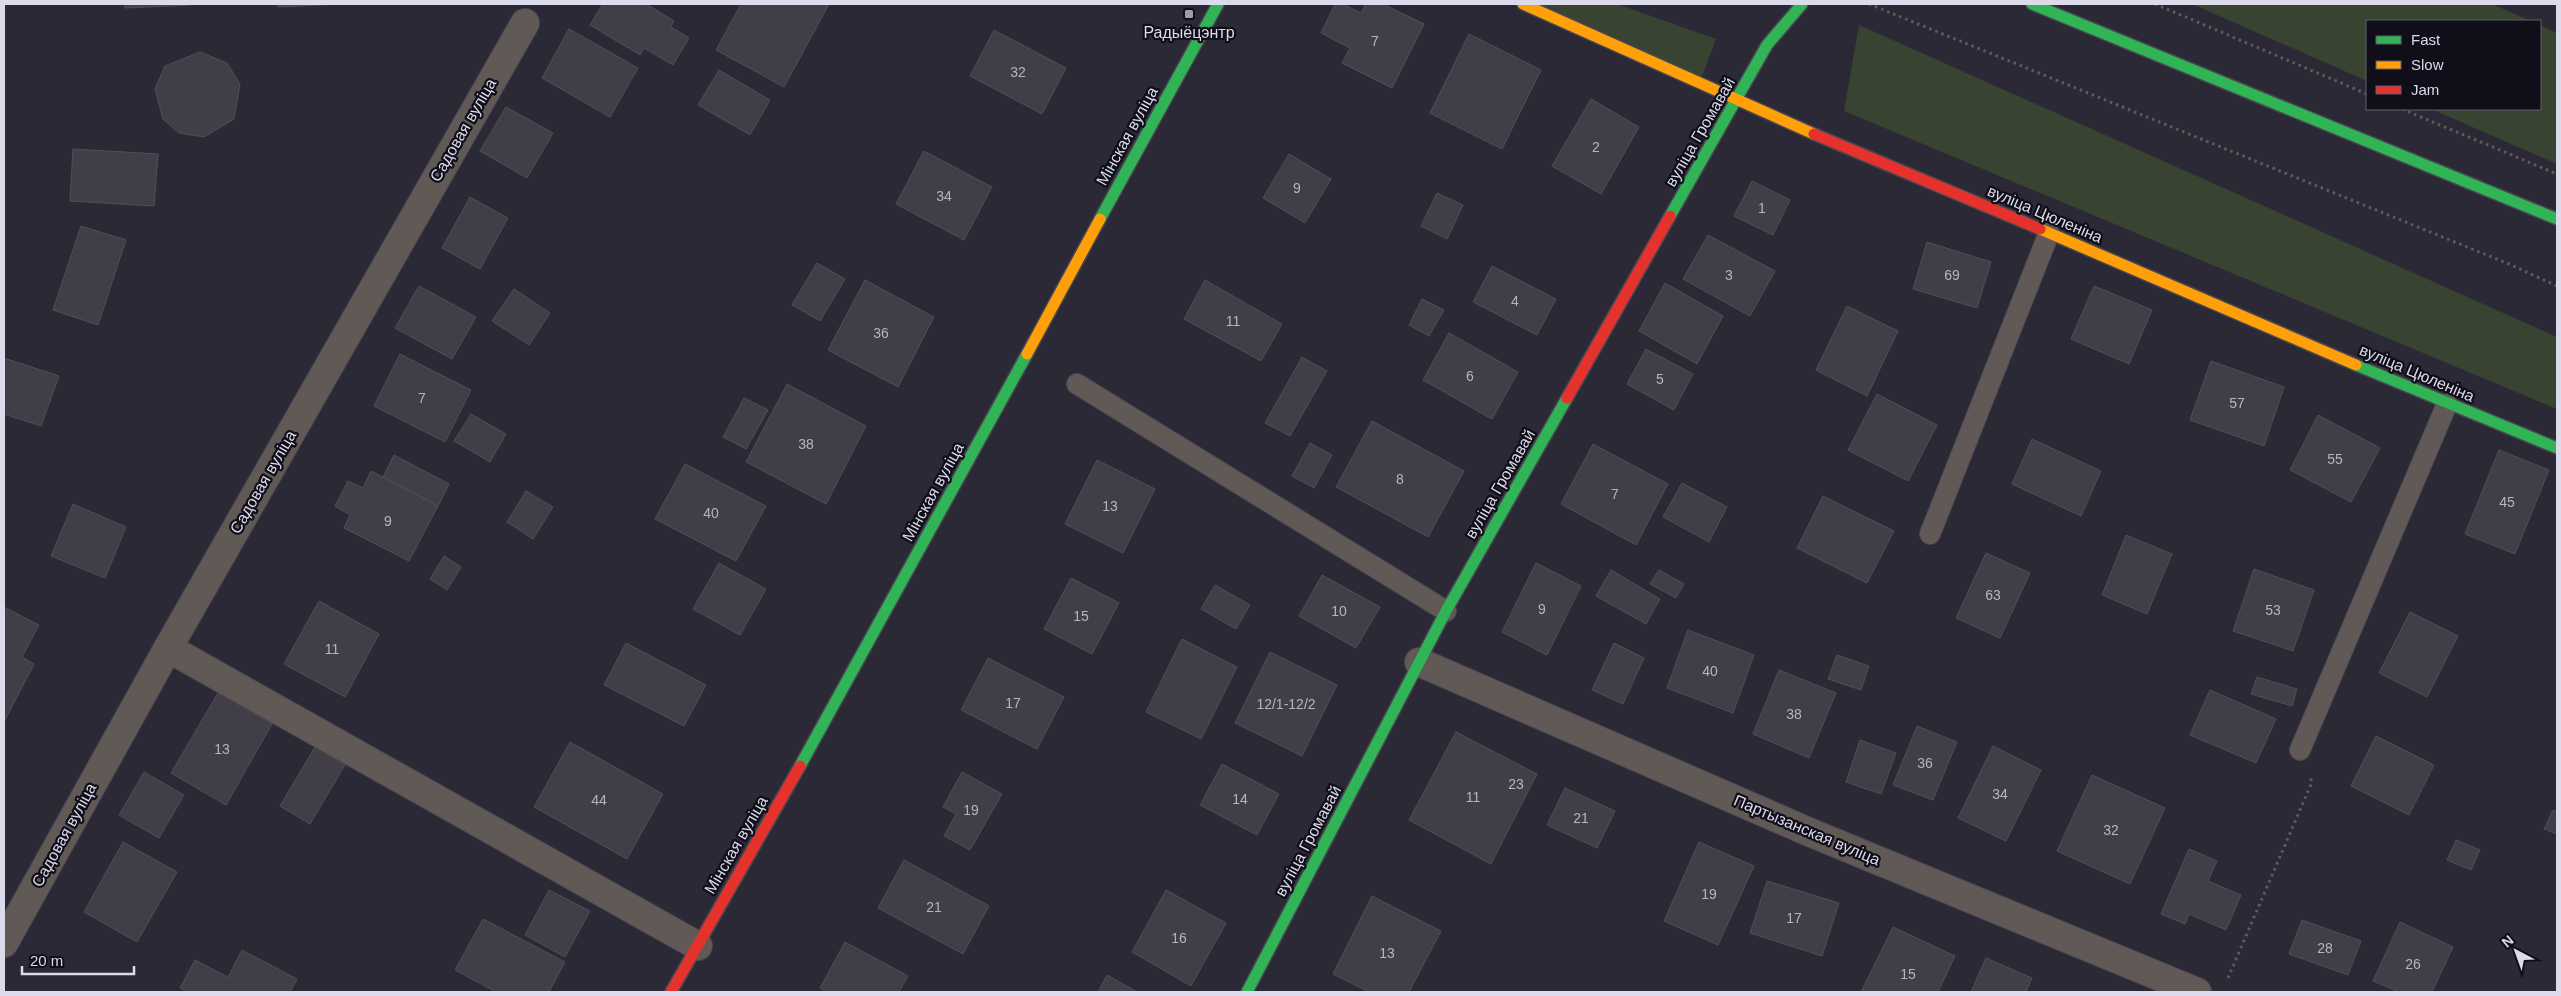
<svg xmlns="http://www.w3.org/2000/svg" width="2561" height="996" viewBox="0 0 2561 996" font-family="Arial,sans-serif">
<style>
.green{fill:#394332}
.building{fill:#423e48;stroke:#524e58}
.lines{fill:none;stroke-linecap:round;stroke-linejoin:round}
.lane-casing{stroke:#474651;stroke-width:22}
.street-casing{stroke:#474651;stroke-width:30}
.fast-casing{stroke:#474651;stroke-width:14}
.slow-casing{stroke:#474651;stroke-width:14}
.jam-casing{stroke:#474651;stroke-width:14}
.path{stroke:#615b5b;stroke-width:3;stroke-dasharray:2.5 4;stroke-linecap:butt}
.lane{stroke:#615956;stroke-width:20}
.street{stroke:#615956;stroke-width:28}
.fast{stroke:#30b455;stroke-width:11}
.slow{stroke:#ff9f0a;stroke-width:11}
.jam{stroke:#e5322d;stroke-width:11}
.poi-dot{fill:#9e9dab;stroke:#0f0e19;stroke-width:2}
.labels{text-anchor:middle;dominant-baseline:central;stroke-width:4.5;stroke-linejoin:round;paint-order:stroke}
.number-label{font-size:14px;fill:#b6b4c2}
.poi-label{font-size:16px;fill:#dcdbeb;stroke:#0f0e19}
.street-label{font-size:16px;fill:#dcdbeb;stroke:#0f0e19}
</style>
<rect width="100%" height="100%" fill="#2a2935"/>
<g class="green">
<path d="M1523,4h94l99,35 -16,43z"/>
<path d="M2192,4h300l39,17h-164v60z"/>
<path d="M1859,25l698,312v72l-713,-298z"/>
<path d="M2540,25l17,8v131l-126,-55h109z"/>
</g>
<g class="building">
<path d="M125,4h66v1l-66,3z"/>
<path d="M278,4h61l-61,3z"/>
<path d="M603,4h43l28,17 -3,6 18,11 -16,27 -29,-17 -4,7 -50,-30z"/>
<path d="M741,4h88l-45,83 -68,-37z"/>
<path d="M1335,4h8l18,9 5,-9h17l41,20 -32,64 -50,-25 8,-15 -29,-15z"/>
<path d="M569,29l69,39 -28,49 -68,-39z"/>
<path d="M994,30l72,38 -24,46 -72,-38z"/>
<path d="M1469,34l72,36 -39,79 -72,-36z"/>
<path d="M200,52l27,11 13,21 -6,35 -30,18 -25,-4 -16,-14 -8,-30 10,-23z"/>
<path d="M719,70l51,30 -20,35 -52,-30z"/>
<path d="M1591,99l48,28 -38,67 -49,-28z"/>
<path d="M506,107l47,26 -26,45 -47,-27z"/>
<path d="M73,149l85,5 -4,52 -84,-5z"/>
<path d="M924,151l68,36 -28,53 -68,-36z"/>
<path d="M1289,154l42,25 -26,44 -42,-25z"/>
<path d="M1752,181l38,19 -17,35 -39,-19z"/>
<path d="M1437,193l26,12 -16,34 -26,-13z"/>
<path d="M470,197l38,21 -28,51 -38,-21z"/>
<path d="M81,226l45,14 -28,85 -45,-15z"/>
<path d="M1708,235l67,36 -25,45 -67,-37z"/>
<path d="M1927,242l64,20 -14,46 -64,-19z"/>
<path d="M817,263l28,16 -25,42 -28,-16z"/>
<path d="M1492,266l64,33 -19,36 -64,-33z"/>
<path d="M865,280l69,37 -36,70 -70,-37z"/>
<path d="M1205,280l77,44 -21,37 -77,-42z"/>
<path d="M1665,283l58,33 -26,48 -58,-33z"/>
<path d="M419,286l57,31 -24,42 -57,-31z"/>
<path d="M2094,286l58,24 -23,54 -58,-25z"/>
<path d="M514,289l36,24 -21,32 -37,-24z"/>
<path d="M1422,299l22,11 -15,26 -20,-11z"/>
<path d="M1847,306l51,25 -31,65 -51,-26z"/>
<path d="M1449,333l69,39 -26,47 -69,-39z"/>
<path d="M1646,349l47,25 -19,36 -47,-26z"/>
<path d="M400,354l71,36 -26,52 -71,-36z"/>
<path d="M1302,357l25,14 -37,65 -25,-13z"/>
<path d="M4,358l55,18 -18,50 -37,-12z"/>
<path d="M2211,361l73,26 -20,59 -74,-26z"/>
<path d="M787,384l79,42 -40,78 -80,-42z"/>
<path d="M1877,394l60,31 -29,56 -60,-31z"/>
<path d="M744,398l24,12 -22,39 -23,-12z"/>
<path d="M471,414l35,20 -16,28 -36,-21z"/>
<path d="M2318,415l62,33 -29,54 -61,-32z"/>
<path d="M1372,421l92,50 -36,66 -92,-50z"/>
<path d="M2032,439l69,32 -20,45 -69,-32z"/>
<path d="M1310,443l22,12 -18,33 -22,-12z"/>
<path d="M1593,444l75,40 -32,61 -75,-41z"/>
<path d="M2499,450l50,20 -34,84 -50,-20z"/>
<path d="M394,455l55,29 -11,22 -55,-29z"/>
<path d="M1097,460l58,29 -32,64 -58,-29z"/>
<path d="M685,464l81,42 -30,55 -81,-42z"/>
<path d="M371,471l67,35 -29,55 -65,-33 6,-13 -15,-9 13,-25 15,7z"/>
<path d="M1682,483l45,24 -18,35 -46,-25z"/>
<path d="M526,491l27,16 -20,32 -26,-17z"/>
<path d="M1823,496l71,35 -27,52 -70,-35z"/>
<path d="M73,504l53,23 -21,51 -54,-22z"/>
<path d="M2126,535l46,19 -25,60 -45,-19z"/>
<path d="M1986,553l44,20 -30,65 -44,-20z"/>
<path d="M444,556l17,11 -14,23 -17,-11z"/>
<path d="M719,563l47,26 -26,46 -47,-26z"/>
<path d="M1536,563l45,23 -34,69 -45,-23z"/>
<path d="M2254,569l60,21 -21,61 -60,-20z"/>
<path d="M1611,570l49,29 -14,25 -50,-28z"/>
<path d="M1659,570l25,14 -8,14 -26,-14z"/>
<path d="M1322,575l58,32 -24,41 -57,-32z"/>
<path d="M1071,578l48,25 -27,51 -48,-25z"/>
<path d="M1215,585l35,20 -14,24 -35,-20z"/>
<path d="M319,601l60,33 -34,63 -61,-33z"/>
<path d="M4,607l35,18 -17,32 12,7 -30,58z"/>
<path d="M2410,612l48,24 -31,61 -48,-24z"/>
<path d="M1688,630l66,25 -21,58 -66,-25z"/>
<path d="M1182,639l55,28 -36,72 -55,-27z"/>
<path d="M626,643l80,42 -22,41 -80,-41z"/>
<path d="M1614,643l30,15 -21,46 -31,-14z"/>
<path d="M1270,652l67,33 -35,71 -67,-33z"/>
<path d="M1837,655l32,11 -8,24 -33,-11z"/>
<path d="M988,658l76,39 -27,52 -76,-39z"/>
<path d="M1779,670l57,23 -27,65 -56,-24z"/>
<path d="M2257,677l40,12 -5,17 -41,-12z"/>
<path d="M2210,690l66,29 -20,44 -66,-28z"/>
<path d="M218,693l54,31 -46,81 -55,-32z"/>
<path d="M1917,726l40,16 -24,58 -40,-15z"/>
<path d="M1456,732l81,42 -46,90 -82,-44z"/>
<path d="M2376,736l58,29 -25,50 -58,-29z"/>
<path d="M1860,740l36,13 -15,41 -35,-12z"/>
<path d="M570,742l93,52 -36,65 -93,-52z"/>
<path d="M1993,746l48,24 -35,71 -48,-23z"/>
<path d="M315,747l30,18 -35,59 -30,-18z"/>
<path d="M1222,764l57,30 -22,41 -57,-30z"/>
<path d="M144,772l40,23 -25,43 -40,-23z"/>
<path d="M962,772l40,22 -32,56 -26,-14 12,-22 -13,-7z"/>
<path d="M2092,775l73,33 -35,76 -73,-33z"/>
<path d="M1565,788l50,23 -18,37 -50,-23z"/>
<path d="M2553,810l4,2v22l-13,-5z"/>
<path d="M2456,840l24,10 -9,20 -24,-10z"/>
<path d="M123,842l54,30 -40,70 -53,-30z"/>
<path d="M1699,842l55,24 -36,79 -54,-24z"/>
<path d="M2189,849l28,12 -9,20 33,14 -15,35 -37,-16 -4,10 -24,-10z"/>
<path d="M904,860l85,46 -26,48 -85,-46z"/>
<path d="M1767,881l72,22 -17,53 -72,-23z"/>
<path d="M549,890l41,21 -25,46 -40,-22z"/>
<path d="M1166,890l60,33 -35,63 -59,-34z"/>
<path d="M1372,896l69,35 -32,61h-40l-36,-18z"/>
<path d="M483,919l82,43 -16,30h-53l-41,-22z"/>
<path d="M2302,920l59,21 -13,34 -59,-21z"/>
<path d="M2400,922l53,25 -21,45h-33l-26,-11z"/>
<path d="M1893,927l62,29 -17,36h-77z"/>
<path d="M845,942l63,34 -9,16h-72l-7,-4z"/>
<path d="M242,950l55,29 -7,13h-101l-9,-4 15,-28 33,17z"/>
<path d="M1986,958l46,20 -6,14h-55z"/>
<path d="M1107,975l30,17h-39z"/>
</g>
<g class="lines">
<defs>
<g id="lane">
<path d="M1077,384l369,227"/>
<path d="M1930,534l119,-301"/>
<path d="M2300,750l147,-346"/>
</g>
<g id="street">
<path d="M168,648l530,298"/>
<path d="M1419,662l390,170 388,160"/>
<path d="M4,943l164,-295 357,-625"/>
</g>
<g id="fast">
<path d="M2032,4l525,215"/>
<path d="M1670,216l97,-171 35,-41"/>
<path d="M1100,219l118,-215"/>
<path d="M2356,365l201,83"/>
<path d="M800,766l227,-412"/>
<path d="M1247,992l199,-381 121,-213"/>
</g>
<g id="slow">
<path d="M1523,4l291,130"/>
<path d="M2040,229l316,136"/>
<path d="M1027,354l73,-135"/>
</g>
<g id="jam">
<path d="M1814,134l226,95"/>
<path d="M1567,398l103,-182"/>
<path d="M671,992l129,-226"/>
</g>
</defs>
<use href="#lane" class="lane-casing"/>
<use href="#street" class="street-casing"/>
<use href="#fast" class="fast-casing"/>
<use href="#slow" class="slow-casing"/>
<use href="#jam" class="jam-casing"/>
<g class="path">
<path d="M1869,4l640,260 48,22"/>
<path d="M2155,4l212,90"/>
<path d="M2402,109l155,65"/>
<path d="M2228,978l84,-196 -2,-5"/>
</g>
<use href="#lane" class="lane"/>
<use href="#street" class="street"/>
<use href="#fast" class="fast"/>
<use href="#slow" class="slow"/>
<use href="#jam" class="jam"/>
</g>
<rect class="poi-dot" x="1184" y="9" width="10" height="10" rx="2.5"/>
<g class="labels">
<g class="number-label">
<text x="1375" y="41">7</text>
<text x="1018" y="72">32</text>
<text x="1596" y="147">2</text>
<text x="1297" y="188">9</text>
<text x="944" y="196">34</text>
<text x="1762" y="208">1</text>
<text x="1729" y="275">3</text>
<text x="1952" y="275">69</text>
<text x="1515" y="301">4</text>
<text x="1233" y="321">11</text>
<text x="881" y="333">36</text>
<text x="1470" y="376">6</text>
<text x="1660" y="379">5</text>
<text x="422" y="398">7</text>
<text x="2237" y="403">57</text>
<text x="806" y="444">38</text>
<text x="2335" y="459">55</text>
<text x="1400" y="479">8</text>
<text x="1615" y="494">7</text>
<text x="2507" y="502">45</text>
<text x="1110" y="506">13</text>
<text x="711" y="513">40</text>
<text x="388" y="521">9</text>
<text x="1993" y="595">63</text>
<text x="1542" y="609">9</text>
<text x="2273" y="610">53</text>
<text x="1339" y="611">10</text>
<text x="1081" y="616">15</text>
<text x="332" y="649">11</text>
<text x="1710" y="671">40</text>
<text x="1013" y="703">17</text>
<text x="1286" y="704">12/1-12/2</text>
<text x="1794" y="714">38</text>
<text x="222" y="749">13</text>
<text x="1925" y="763">36</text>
<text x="1516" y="784">23</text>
<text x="2000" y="794">34</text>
<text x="1473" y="797">11</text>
<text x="1240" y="799">14</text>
<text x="599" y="800">44</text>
<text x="971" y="810">19</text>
<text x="1581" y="818">21</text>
<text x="2111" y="830">32</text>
<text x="1709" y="894">19</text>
<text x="934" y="907">21</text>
<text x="1794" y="918">17</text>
<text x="1179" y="938">16</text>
<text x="2325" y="948">28</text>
<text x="1387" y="953">13</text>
<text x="2413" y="964">26</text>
<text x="1908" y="974">15</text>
</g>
<g class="poi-label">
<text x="1189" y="32">Радыёцэнтр</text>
</g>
<g class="street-label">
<text transform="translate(463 130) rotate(-60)">Садовая вуліца</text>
<text transform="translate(1700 132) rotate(-60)">вуліца Громавай</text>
<text transform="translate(1127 136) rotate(-61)">Мінская вуліца</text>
<text transform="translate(2045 214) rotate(23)">вуліца Цюленіна</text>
<text transform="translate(2417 373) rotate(23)">вуліца Цюленіна</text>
<text transform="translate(263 482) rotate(-60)">Садовая вуліца</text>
<text transform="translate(1500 484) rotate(-60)">вуліца Громавай</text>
<text transform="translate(933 492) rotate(-61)">Мінская вуліца</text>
<text transform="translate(1807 830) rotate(23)">Партызанская вуліца</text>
<text transform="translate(64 835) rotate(-61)">Садовая вуліца</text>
<text transform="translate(1308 841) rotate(-62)">вуліца Громавай</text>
<text transform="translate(736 845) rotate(-60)">Мінская вуліца</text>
</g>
</g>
<rect width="2561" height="996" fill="none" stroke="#dcdbeb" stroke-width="10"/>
<rect x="2366" y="20" width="175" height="90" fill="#0f0e19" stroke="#61606d"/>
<rect x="2376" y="36" width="25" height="8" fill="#30b455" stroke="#61606d"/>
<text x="2411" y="45" font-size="15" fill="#dcdbeb">Fast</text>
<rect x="2376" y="61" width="25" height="8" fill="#ff9f0a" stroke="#61606d"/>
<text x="2411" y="70" font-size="15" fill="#dcdbeb">Slow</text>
<rect x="2376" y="86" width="25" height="8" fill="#e5322d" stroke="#61606d"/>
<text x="2411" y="95" font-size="15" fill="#dcdbeb">Jam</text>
<g transform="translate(2516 951) rotate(319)" stroke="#0f0e19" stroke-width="4" paint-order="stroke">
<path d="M0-4L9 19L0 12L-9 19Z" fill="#dcdbeb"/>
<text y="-8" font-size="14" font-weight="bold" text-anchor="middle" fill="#dcdbeb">N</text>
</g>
<path d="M22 966v8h112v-8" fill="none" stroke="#dcdbeb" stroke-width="2.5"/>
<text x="30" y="966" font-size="15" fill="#dcdbeb" stroke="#0f0e19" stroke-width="4" paint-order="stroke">20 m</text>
</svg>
